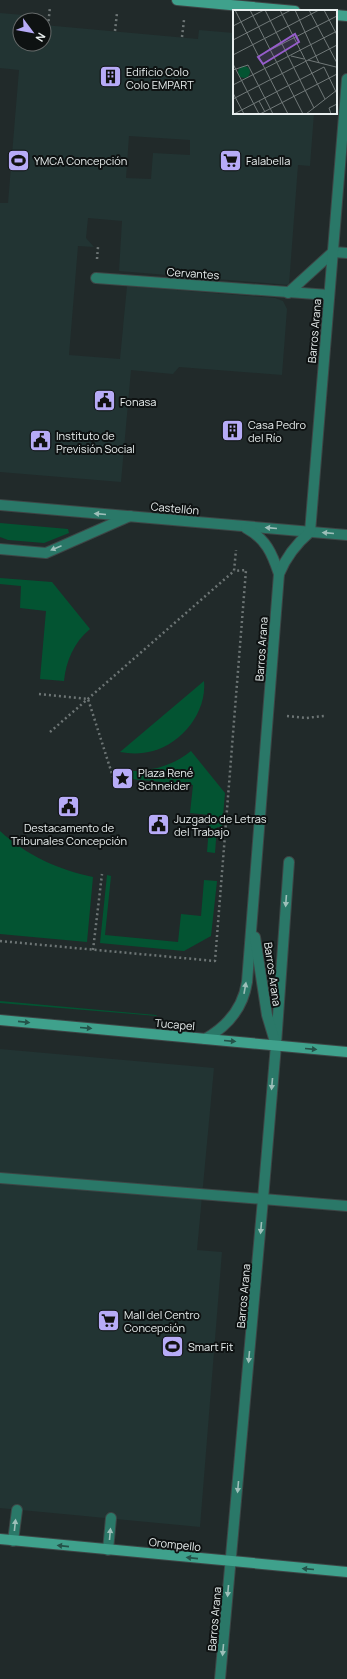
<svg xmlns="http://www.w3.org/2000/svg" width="347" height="1679" viewBox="0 0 347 1679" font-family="Manrope,sans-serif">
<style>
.built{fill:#223433;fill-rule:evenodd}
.green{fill:#035432}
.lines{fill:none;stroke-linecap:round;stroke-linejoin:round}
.lane-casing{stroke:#3d4646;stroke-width:12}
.street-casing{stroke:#3d4646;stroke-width:12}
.secondary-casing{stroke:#3d4646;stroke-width:12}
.path{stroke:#6d7575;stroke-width:2.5;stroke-dasharray:2 3;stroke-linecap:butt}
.lane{stroke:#2a7868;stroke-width:10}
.street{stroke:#2a7868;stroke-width:10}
.secondary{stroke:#3fa18c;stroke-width:10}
.oneway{fill:#9dbfb9}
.oneway2{fill:#245249}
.labels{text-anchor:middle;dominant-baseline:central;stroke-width:4;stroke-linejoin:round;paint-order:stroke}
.poi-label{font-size:11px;fill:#e9efef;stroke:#0e1212;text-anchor:start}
.street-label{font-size:11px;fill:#e9efef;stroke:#0e1212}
.inset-road{fill:none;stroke:#717979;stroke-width:1}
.view{fill:#965dcb;fill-opacity:0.15;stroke:#965dcb;stroke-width:2}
.inset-edge{fill:none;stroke:#e9efef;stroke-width:2}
</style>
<rect width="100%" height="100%" fill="#212a2a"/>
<g class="built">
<path d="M0,13l24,2 -1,5h-3v24h24v-19l154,14 1,-9 35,3v80h80l-4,53 -12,-1 -9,120 -170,-14 3,-50 -34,-3 -2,20 8,9 -16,-1 -9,109 51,4 7,-73 148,12 8,3 4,8 -5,66 -103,-8 -6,7 -42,-4 -10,112 -121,-10v-269h8l11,-133 -19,-2zM129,136l61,4v15l-37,-2 -2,26 -25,-1z"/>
<path d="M0,1049l214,19 -17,182 25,2 -22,275 -200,-19z"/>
</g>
<g class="green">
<path d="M0,523l68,6 1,4 -25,10 -36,-3 -8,-3z"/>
<path d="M0,578l52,4 38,47c-16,13 -24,32 -26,52l-24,-2 6,-68 -26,-3 1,-22 -21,-2z"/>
<path d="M204,681c3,31 -22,62 -51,70 -11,3 -22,3 -33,1z"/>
<path d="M191,751l34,42 -3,34h-5l-2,26 -8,-1 3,-37 -20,-2 3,-28 -72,-7v-7c26,1 49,-3 70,-20z"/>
<path d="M0,831c26,24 59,39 93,46l-6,65 -87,-8z"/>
<path d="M107,875l4,1 -6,59 73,7 3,-28 20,2 3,-36 13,1 -6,55 -27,15 -84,-8z"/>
<path d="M0,1001l156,14 1,1 -157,-13z"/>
</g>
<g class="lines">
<defs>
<g id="lane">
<path d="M0,549l46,4 84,-37"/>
<path d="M276,1044l13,-182"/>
<path d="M263,1199l84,7"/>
<path d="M13,1541l4,-31"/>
<path d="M108,1550l3,-32"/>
</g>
<g id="street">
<path d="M96,278l233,17"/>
<path d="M288,293l45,-41 14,1"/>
<path d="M0,505l347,30"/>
<path d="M246,528c20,11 26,25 33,46"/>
<path d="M205,1039c23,-13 38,-31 42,-57l32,-408c7,-17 17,-30 31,-42l37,-453"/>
<path d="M0,1178l263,21"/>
<path d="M220,1679l43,-480 13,-154 -9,-30 -12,-78"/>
</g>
<g id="secondary">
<path d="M177,0l118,11"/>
<path d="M336,15l11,1"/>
<path d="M0,1020l347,32"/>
<path d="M0,1539l347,33"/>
</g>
</defs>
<use href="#lane" class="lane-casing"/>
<use href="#street" class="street-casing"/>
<use href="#secondary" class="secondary-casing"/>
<g class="path">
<path d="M48,26l2,-19"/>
<path d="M115,31l2,-18"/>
<path d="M182,37l2,-17"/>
<path d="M97,259l1,-12"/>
<path d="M39,694l49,5 25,78"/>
<path d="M287,716l19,2 18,-2"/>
<path d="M50,732l184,-161 2,-21"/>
<path d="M0,941l215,20 31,-391 -12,1"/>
<path d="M93,950l9,-76"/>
</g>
<use href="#lane" class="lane"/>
<use href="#street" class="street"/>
<use href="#secondary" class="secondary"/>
</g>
<defs><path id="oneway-solid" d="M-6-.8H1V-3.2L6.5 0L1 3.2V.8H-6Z"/></defs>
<g class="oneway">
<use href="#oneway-solid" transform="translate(100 514) rotate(-175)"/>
<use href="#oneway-solid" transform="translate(271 528) rotate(-175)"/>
<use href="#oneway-solid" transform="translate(328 533) rotate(-175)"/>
<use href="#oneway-solid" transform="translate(56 548) rotate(157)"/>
<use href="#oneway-solid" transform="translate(286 901) rotate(94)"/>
<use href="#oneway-solid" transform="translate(245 988) rotate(-80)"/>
<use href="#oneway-solid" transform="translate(272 1084) rotate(95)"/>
<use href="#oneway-solid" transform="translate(261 1228) rotate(95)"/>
<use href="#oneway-solid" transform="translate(249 1357) rotate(95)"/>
<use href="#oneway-solid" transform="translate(238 1487) rotate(95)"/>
<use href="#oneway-solid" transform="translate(15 1525) rotate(-84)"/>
<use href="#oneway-solid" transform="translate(110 1534) rotate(-85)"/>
<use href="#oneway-solid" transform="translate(228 1591) rotate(95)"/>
<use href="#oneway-solid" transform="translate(223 1650) rotate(95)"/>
</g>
<g class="oneway2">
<use href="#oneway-solid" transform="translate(24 1022) rotate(6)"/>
<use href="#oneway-solid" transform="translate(86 1028) rotate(5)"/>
<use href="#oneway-solid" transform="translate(230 1041) rotate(5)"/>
<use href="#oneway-solid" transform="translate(311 1049) rotate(5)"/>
<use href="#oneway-solid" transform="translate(63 1546) rotate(-174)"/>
<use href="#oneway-solid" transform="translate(192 1558) rotate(-174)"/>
<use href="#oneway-solid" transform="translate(308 1569) rotate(-175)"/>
</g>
<defs>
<symbol id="building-square" viewBox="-11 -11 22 22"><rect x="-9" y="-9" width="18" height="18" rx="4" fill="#b7abf7" stroke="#0e1212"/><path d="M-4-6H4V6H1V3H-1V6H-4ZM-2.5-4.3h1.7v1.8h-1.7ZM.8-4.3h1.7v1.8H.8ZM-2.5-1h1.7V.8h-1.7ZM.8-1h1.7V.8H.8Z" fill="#111"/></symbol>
<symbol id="stadium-square" viewBox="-11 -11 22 22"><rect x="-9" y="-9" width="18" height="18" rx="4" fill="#b7abf7" stroke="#0e1212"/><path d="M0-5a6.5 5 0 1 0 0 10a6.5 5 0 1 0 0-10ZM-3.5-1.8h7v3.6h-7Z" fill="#111"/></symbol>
<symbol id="supermarket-square" viewBox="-11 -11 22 22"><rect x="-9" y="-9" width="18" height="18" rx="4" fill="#b7abf7" stroke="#0e1212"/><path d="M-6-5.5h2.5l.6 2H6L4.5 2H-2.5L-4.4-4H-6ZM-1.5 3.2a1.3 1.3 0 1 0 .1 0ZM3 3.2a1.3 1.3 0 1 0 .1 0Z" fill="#111"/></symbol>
<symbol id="civic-square" viewBox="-11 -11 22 22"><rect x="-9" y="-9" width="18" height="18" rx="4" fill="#b7abf7" stroke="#0e1212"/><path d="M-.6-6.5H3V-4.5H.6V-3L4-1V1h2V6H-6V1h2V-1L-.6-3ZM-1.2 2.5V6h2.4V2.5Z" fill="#111"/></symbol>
<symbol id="sight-square" viewBox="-11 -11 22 22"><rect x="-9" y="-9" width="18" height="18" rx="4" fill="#b7abf7" stroke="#0e1212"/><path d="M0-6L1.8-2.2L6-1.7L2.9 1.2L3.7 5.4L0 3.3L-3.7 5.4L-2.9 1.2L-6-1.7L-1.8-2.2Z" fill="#111"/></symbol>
</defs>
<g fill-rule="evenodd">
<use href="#building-square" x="98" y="64" width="25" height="25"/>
<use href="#stadium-square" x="6" y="148" width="25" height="25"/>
<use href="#supermarket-square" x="218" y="148" width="25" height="25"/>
<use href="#civic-square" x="92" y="388" width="25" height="25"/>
<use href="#building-square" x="220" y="418" width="25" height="25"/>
<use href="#civic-square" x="28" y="428" width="25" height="25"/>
<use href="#sight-square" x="110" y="766" width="25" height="25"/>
<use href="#civic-square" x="56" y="794" width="25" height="25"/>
<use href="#civic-square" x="146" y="812" width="25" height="25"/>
<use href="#supermarket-square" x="96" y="1308" width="25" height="25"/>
<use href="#stadium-square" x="160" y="1334" width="25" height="25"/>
</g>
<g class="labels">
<g class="poi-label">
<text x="126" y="71">Edificio Colo<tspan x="126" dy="13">Colo EMPART</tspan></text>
<text x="34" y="160">YMCA Concepción</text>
<text x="246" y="160">Falabella</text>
<text x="120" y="401">Fonasa</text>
<text x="248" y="424">Casa Pedro<tspan x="248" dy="13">del Río</tspan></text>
<text x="56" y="435">Instituto de<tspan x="56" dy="13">Previsión Social</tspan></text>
<text x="138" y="772">Plaza René<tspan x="138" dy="13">Schneider</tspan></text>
<text x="174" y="818">Juzgado de Letras<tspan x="174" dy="13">del Trabajo</tspan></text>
<text x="69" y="827" text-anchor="middle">Destacamento de<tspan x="69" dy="13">Tribunales Concepción</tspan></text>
<text x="124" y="1314">Mall del Centro<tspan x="124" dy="13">Concepción</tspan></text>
<text x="188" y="1346">Smart Fit</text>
</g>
<g class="street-label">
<text transform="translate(193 273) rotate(4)">Cervantes</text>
<text transform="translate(314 331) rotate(-85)">Barros Arana</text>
<text transform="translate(175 508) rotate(5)">Castellón</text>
<text transform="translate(261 649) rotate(-86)">Barros Arana</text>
<text transform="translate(273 974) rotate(82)">Barros Arana</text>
<text transform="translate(175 1024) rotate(5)">Tucapel</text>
<text transform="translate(243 1296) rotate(-85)">Barros Arana</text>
<text transform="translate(175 1544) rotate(6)">Orompello</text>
<text transform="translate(214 1619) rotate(-85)">Barros Arana</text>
</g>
</g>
<g transform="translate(233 10)">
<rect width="104" height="104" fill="#212a2a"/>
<path d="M5 62a6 6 0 1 1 12 0a6 6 0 1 1-12 0Z" fill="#035432"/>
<path class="inset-road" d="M2,0l53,104M17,0l53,104M32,0l49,98M47,0l45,89M62,0l24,53M76,0l28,53M91,0l13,25M0,16l31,-16M0,30l58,-30M37,40l67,-34M0,45l86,-45M58,46l13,3M75,50l28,7M0,54l26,50M91,57l13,27M0,60l15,-5 25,49M0,75l104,-54M0,83l11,21M0,89l104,-54M26,91l6,11M1,104l90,-47M27,104l77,-40M73,104l31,-24M98,104l-2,-6 8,-4"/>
<path class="view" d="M62,24l4,8 -36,22 -5,-7z"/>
<rect width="104" height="104" class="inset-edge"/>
</g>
<g transform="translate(32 32) rotate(122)"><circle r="19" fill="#0e1212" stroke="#666a6a"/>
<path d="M0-3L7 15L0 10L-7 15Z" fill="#b7abf7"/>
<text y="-6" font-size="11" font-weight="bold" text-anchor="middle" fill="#e9efef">N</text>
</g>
</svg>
